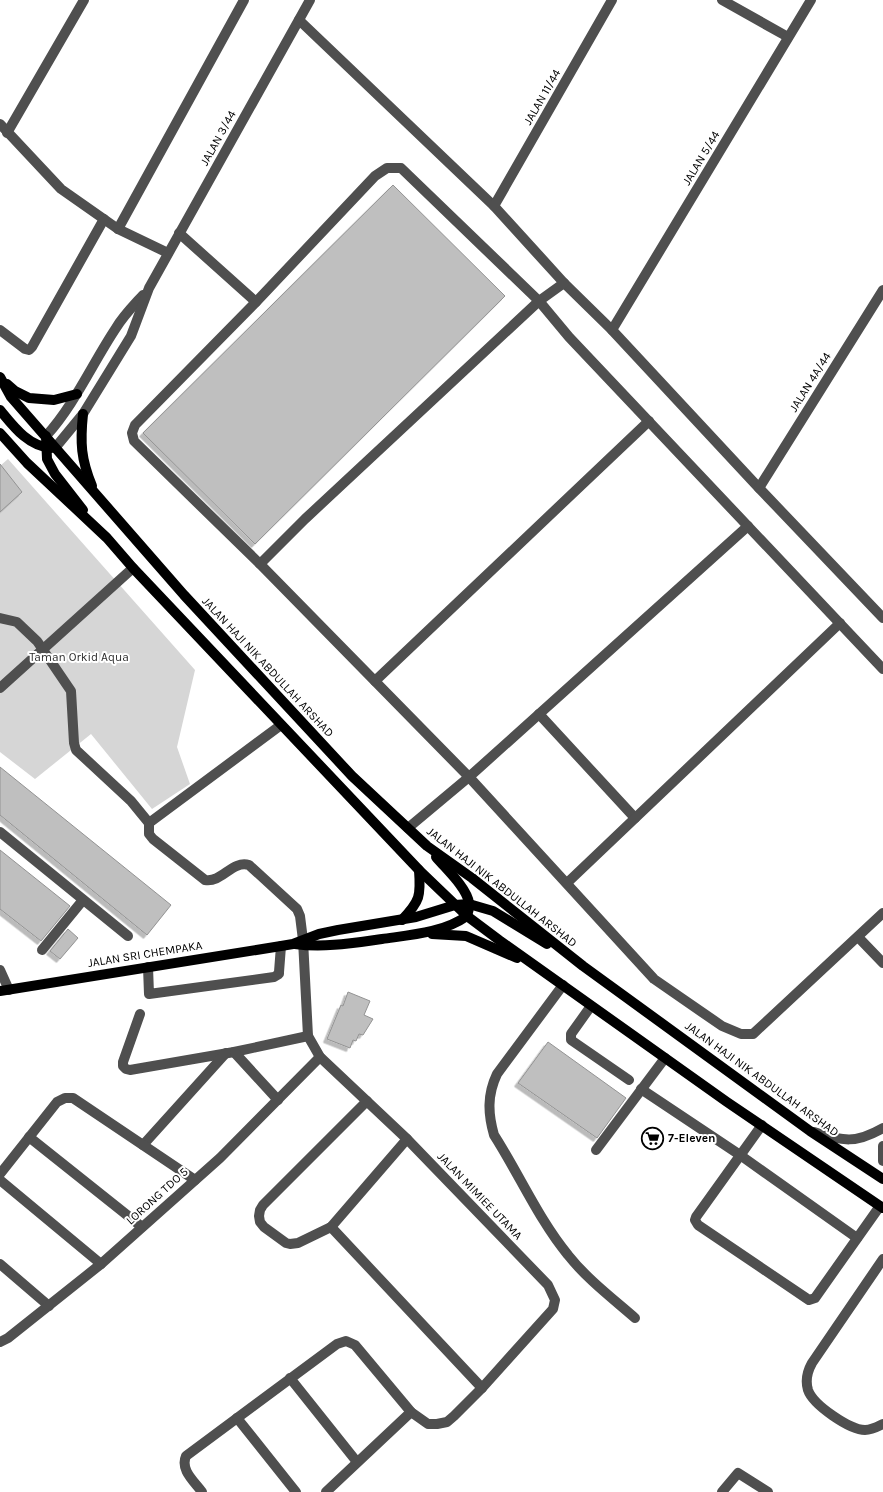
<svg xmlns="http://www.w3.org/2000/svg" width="883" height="1492" viewBox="0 0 883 1492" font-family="Karla,sans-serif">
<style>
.green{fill:#d6d6d6}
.building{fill:#bfbfbf;stroke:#939393;filter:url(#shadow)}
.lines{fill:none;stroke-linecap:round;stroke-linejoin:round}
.minor{stroke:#4f4f4f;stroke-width:10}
.major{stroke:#000;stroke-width:10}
.labels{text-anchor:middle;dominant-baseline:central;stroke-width:4;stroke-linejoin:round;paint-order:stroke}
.street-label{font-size:12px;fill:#000;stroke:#fff}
.park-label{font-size:12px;fill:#2d2d2d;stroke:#fff}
.poi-label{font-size:12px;font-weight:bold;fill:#000;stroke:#fff;text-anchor:start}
</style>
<defs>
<filter id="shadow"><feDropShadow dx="-3.5" dy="3.5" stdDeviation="0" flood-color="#0004"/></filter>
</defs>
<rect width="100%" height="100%" fill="#fff"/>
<path class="green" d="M8,459l187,211 -18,77 13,37 -38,25 -61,-75 -56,45 -35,-27v-286z"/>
<g class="building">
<path d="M393,185l112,111 -250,248 -112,-111z"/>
<path d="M0,464l22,28 -22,20z"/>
<path d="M0,767l171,138 -24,30 -147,-120z"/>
<path d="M0,850l70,56 -29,35 -41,-32z"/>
<path d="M68,929l10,9 -18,21 -10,-8z"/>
<path d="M348,992l22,9 -6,14 9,4 -10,16 -4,-1 -3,7 -3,-1 -3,8 -23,-9 14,-34 2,1z"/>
<path d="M548,1042l78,56 -29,40 -79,-55z"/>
</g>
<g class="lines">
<g class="minor">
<path d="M722,0l66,37"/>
<path d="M299,20l195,186 70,77 48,47 147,158 124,130"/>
<path d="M0,124l61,65 57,40 50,24"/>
<path d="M7,133l77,-133"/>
<path d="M494,206l118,-206"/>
<path d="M118,229l126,-229"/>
<path d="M179,233l77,69"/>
<path d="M0,330l25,19 4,1 3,-3 72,-128"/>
<path d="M612,330l199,-330"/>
<path d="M46,436c29,-32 46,-72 70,-108 7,-12 18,-23 27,-33"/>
<path d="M55,448l28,-34 48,-78 18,-48 161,-288"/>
<path d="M759,488l124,-198"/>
<path d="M260,564l45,-45 234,-218 25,-18"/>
<path d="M0,618l17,4 20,19 34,50 3,52 2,7 55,51 18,22v11l4,5 52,41c17,3 27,-20 44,-15l48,44 3,7 3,24 5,96 12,21 87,82 141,146 7,15 -2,9 -71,79 -28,28 -7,6 -10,2h-9l-17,-12 -56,-67 -9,-4 -9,3 -151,112c-6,14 8,25 16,36"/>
<path d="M883,669l-314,-332 -30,-36 -138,-133h-14l-12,8 -119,126 -121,123 -3,8 2,8 126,123 209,213 185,202 68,47 19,8h12l130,-121"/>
<path d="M375,681l274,-260"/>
<path d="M0,688l133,-120"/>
<path d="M539,714l96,104"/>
<path d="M149,823l132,-98"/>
<path d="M408,828l61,-51 279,-251"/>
<path d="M0,832l128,104"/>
<path d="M567,883l273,-260"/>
<path d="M858,937l25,26"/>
<path d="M42,950l41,-50"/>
<path d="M148,967l1,27 125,-17 5,-3v-2l2,-26"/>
<path d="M0,970l9,20"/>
<path d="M563,985l-66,89c-10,21 -9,40 -3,61 25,39 45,85 74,120 19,24 44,43 67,63"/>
<path d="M591,1006l-20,28v6l58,40"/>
<path d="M140,1014l-17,48v4l3,3 4,1 104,-18 74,-16"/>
<path d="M234,1052l44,48"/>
<path d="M641,1089l99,66 117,83"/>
<path d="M367,1101l-104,104 -3,5 -1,6 1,6 4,5 22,16 4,1 8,-1 33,-16 76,-88"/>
<path d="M762,1125l-66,92 -1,3 3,5 111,75 6,-2 65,-92"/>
<path d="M814,1132c30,9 41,12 69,-4"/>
<path d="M29,1137l113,90"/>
<path d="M143,1145l83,-92"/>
<path d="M883,1146v15"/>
<path d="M596,1150l69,-92"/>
<path d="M0,1174l57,-72 8,-4h8l122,82"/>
<path d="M0,1180l101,84"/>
<path d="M331,1227l151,161"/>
<path d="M883,1259l-71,104c-5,9 -7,17 -4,27 5,15 42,40 57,40 7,0 12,-3 18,-6"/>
<path d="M0,1264l49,42"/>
<path d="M0,1342l8,-4 93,-74 119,-106 100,-101"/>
<path d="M290,1378l67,84"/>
<path d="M237,1418l59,74"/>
<path d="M326,1492l85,-80"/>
<path d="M722,1492l16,-19 30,19"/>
</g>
<g class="major">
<path d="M0,377l11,20 173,198 168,181 75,70 45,32 111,88 227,165 73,48"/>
<path d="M7,384l8,7 14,7 25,2 23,-6"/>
<path d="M0,410c14,17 28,36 51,38"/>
<path d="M83,414c-3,29 -2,45 9,72"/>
<path d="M0,433l27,30 80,75 26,30 286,302 48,46 32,24 228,162 156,106"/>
<path d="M46,436l1,23 8,15 28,36"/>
<path d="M402,920c18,-19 19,-24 17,-50"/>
<path d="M432,934l34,2 51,22"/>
<path d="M295,944c29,4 58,-1 87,-5 28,-4 61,-6 85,-23 1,-4 3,-9 2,-13 -2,-15 -23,-34 -33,-46"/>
<path d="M0,991l281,-45 12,-2 26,-10 19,-4 78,-13 39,-12 14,-1 24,7 54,33"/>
</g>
</g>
<defs>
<symbol id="supermarket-ring" viewBox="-11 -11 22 22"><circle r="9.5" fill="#fff" stroke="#000" stroke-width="1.5"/><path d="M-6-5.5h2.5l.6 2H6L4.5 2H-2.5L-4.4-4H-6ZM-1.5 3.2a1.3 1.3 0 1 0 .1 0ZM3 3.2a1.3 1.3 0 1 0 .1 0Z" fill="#000"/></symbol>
</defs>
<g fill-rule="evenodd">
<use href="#supermarket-ring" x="640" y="1126" width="25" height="25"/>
</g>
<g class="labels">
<g class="street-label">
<text transform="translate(542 97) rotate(-60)">JALAN 11/44</text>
<text transform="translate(218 138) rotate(-61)">JALAN 3/44</text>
<text transform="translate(701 158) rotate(-59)">JALAN 5/44</text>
<text transform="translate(810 382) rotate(-58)">JALAN 4A/44</text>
<text transform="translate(268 667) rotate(47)">JALAN HAJI NIK ABDULLAH ARSHAD</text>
<text transform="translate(502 887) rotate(38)">JALAN HAJI NIK ABDULLAH ARSHAD</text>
<text transform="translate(145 954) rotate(-9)">JALAN SRI CHEMPAKA</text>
<text transform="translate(762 1079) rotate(36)">JALAN HAJI NIK ABDULLAH ARSHAD</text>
<text transform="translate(157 1196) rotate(-42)">LORONG TDO 5</text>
<text transform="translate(480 1196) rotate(46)">JALAN MIMIEE UTAMA</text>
</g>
<g class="park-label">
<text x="79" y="657">Taman Orkid Aqua</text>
</g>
<g class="poi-label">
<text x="668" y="1138">7-Eleven</text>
</g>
</g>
</svg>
